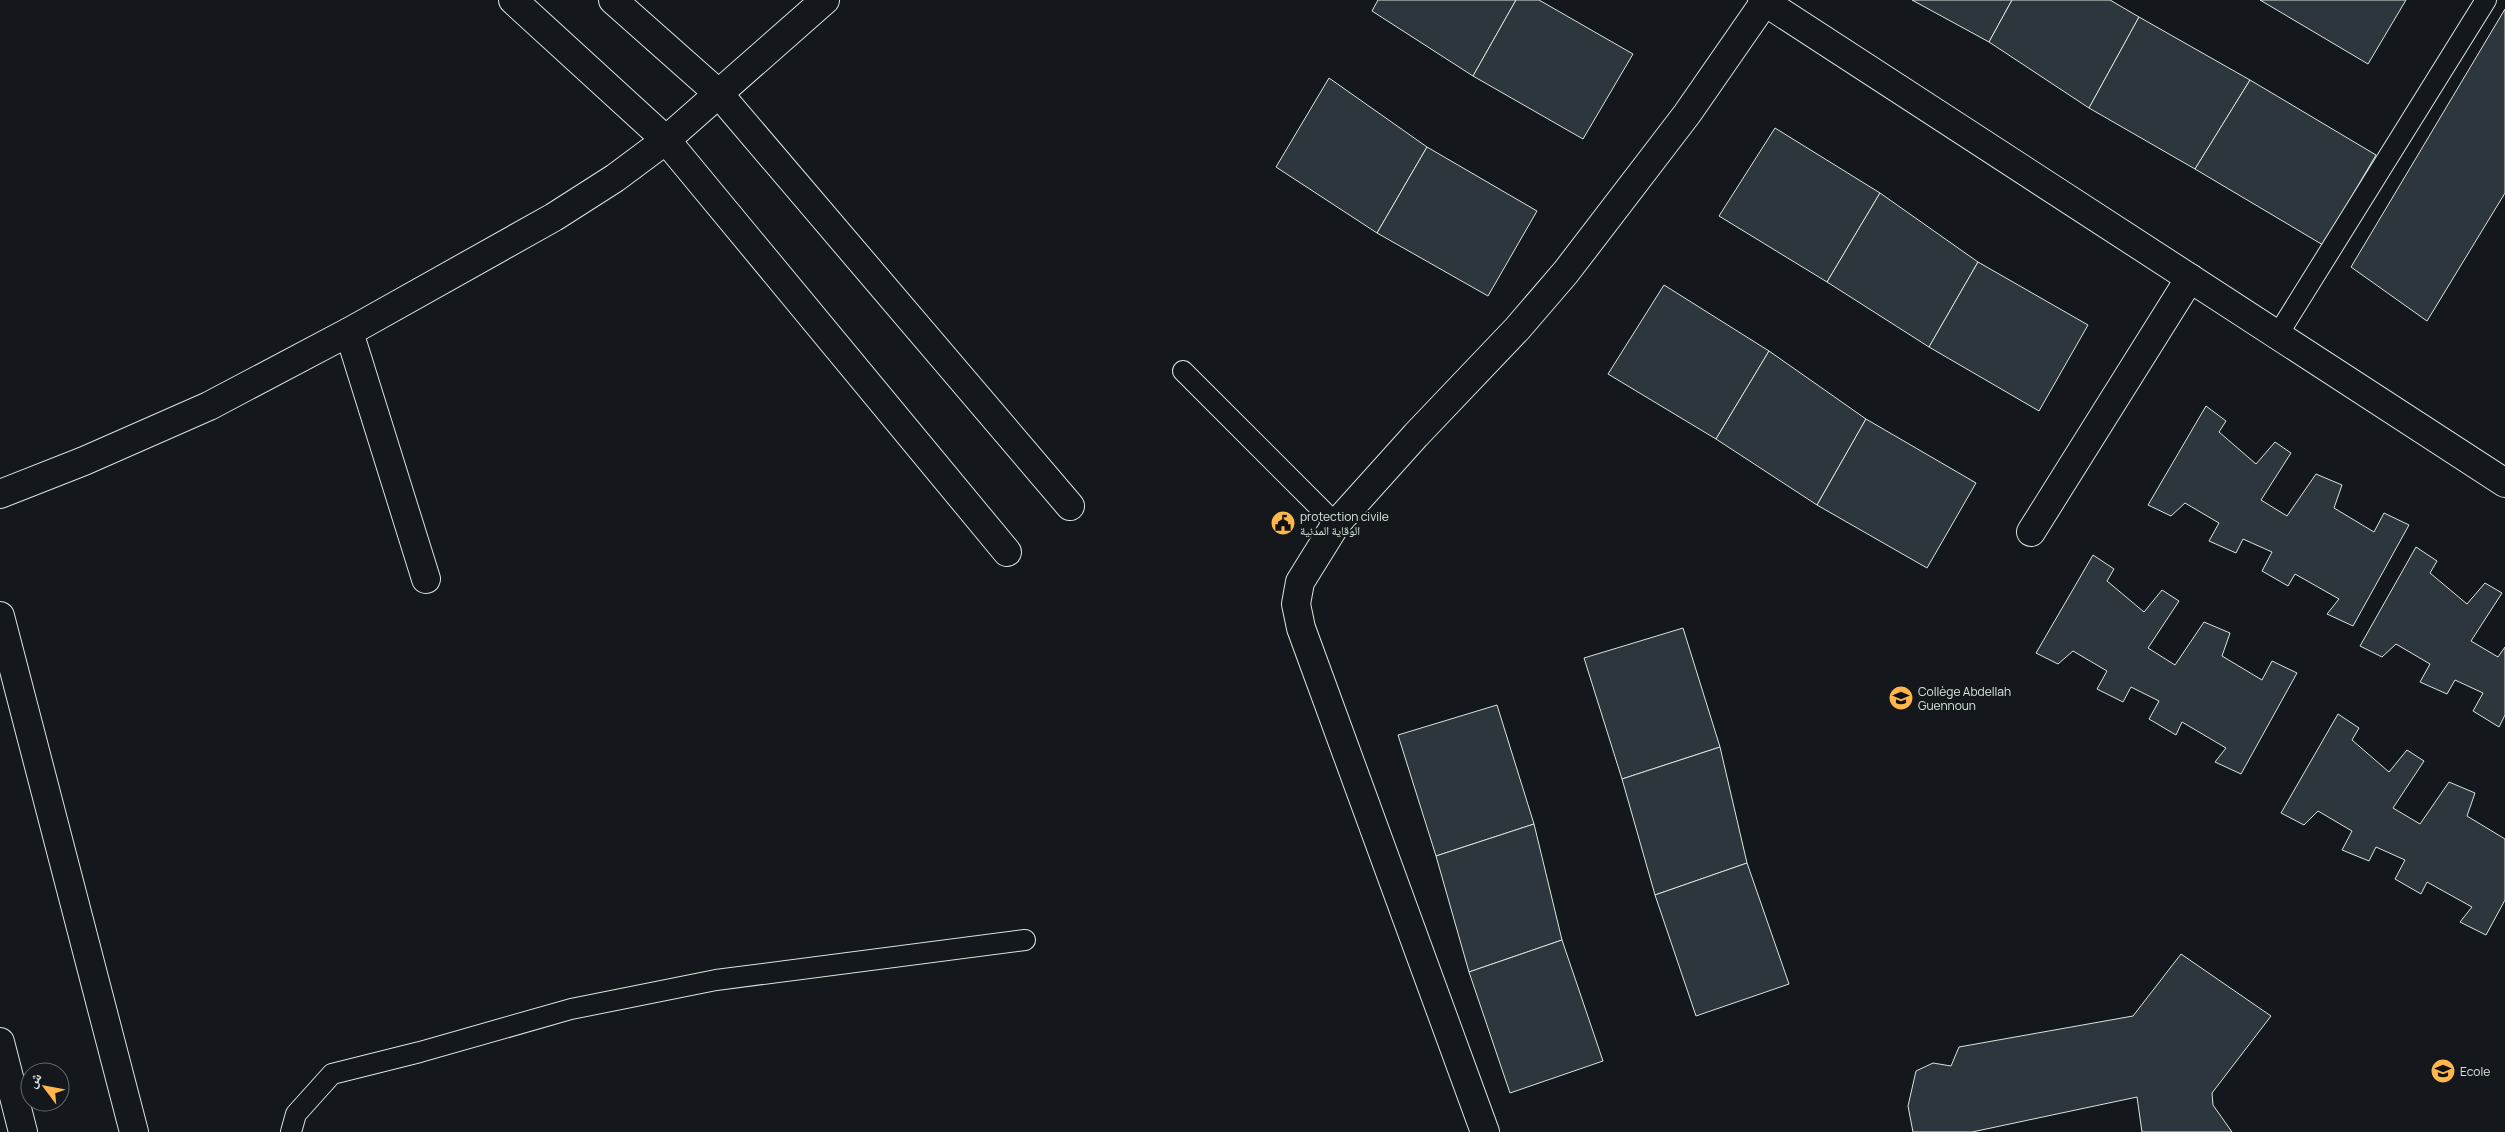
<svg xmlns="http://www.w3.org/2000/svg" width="2505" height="1132" viewBox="0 0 2505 1132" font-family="Manrope,'Noto Naskh Arabic',sans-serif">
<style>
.building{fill:#2c363c;stroke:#d8e6dc}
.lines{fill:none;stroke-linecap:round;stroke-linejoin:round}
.lane-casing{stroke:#d8e6dc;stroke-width:22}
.street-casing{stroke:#d8e6dc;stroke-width:30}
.secondary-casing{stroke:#d8e6dc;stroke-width:30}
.lane{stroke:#14181c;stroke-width:20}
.street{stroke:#14181c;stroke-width:28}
.secondary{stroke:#14181c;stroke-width:28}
.labels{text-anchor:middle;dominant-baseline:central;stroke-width:4;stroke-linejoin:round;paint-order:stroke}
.poi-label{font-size:12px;fill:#d8e6dc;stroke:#14181c;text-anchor:start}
</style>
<rect width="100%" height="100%" fill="#14181c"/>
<g class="building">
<path d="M1378,0h138l-43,76 -101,-65z"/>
<path d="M1516,0h23l94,54 -50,85 -110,-63z"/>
<path d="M1912,0h100l-23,42z"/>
<path d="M2012,0h98l29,17 -50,91 -100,-66z"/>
<path d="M2260,0h146l-38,64z"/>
<path d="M2505,9v184l-78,128 -76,-54z"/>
<path d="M2139,17l111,63 -55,89 -106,-61z"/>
<path d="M1329,78l98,69 -50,86 -101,-66z"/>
<path d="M2250,80l126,75 -53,90 -128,-76z"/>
<path d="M1775,128l105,65 -53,89 -108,-66z"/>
<path d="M1427,147l110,64 -49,85 -111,-63z"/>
<path d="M1880,193l98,69 -49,85 -102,-65z"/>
<path d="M1978,262l110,63 -49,86 -110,-64z"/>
<path d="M1664,285l105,66 -53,88 -108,-65z"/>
<path d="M1769,351l97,68 -49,86 -101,-66z"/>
<path d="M2206,406l20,15 -7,11 37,32 19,-22 16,11 -30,47 26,16 29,-42 26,11 -8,23 40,24 10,-19 25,12 -56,101 -26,-12 12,-15 -44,-25 -7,12 -26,-15 10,-19 -29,-13 -7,14 -27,-12 10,-18 -34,-20 -14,13 -23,-11z"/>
<path d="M1866,419l110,64 -49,85 -110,-63z"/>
<path d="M2416,547l21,14 -7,12 37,31 18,-21 17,10 -31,48 27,16 7,-10v68l-6,12 -26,-16 10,-18 -28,-13 -8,14 -27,-12 10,-18 -34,-20 -14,13 -22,-11z"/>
<path d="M2093,555l21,14 -7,12 37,31 18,-22 17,11 -31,47 27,17 29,-43 26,11 -8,23 40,24 10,-19 25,12 -56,101 -26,-12 11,-14 -44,-26 -6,13 -27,-16 10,-18 -28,-14 -8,15 -26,-13 10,-18 -34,-20 -15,13 -22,-11z"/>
<path d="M1683,628l37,119 -98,32 -38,-121z"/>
<path d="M1497,705l37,119 -98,32 -38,-121z"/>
<path d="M2338,714l21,14 -7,12 37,32 18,-22 17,11 -31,47 27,16 29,-42 26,11 -8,23 38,23v61l-19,35 -26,-13 12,-15 -45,-25 -6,12 -26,-15 10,-19 -29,-13 -7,14 -27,-11 10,-19 -34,-20 -14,14 -23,-12z"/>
<path d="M1720,747l27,116 -92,32 -33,-116z"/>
<path d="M1534,824l28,116 -93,32 -33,-116z"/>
<path d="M1747,863l42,121 -93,32 -41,-121z"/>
<path d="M1562,940l41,121 -93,32 -41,-121z"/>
<path d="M2181,954l90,62 -59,77 1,12 19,27h-90l-5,-35 -165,35h-59l-5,-26 8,-35 17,-8 18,3 8,-19 174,-31z"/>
</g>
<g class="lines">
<defs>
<g id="lane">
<path d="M2277,336l209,-336"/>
<path d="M1183,371l153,153"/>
<path d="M291,1132l5,-18 36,-40 88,-22 151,-43 145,-29 309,-40"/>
</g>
<g id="street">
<path d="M513,0l153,140 341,412"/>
<path d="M613,0l106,94 351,412"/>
<path d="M1762,0l743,483"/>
<path d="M349,332l77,247"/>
<path d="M0,494l84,-33 125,-55 140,-74 205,-115 61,-39 51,-38 159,-140"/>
<path d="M2031,532l159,-254"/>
<path d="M1485,1132l-184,-504 -5,-24 4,-22 36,-58 80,-89 101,-106 49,-57 121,-158 79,-114"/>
</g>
<g id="secondary">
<path d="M0,616l134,516"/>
<path d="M0,1042l23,90"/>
</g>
</defs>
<use href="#lane" class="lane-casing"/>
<use href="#street" class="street-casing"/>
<use href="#secondary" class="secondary-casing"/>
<use href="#lane" class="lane"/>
<use href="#street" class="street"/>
<use href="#secondary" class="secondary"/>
</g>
<defs>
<symbol id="civic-disc" viewBox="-11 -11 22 22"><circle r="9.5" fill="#ffb74d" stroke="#14181c"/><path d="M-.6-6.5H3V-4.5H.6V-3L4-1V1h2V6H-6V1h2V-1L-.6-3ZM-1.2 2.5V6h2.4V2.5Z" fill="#111"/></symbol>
<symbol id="school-disc" viewBox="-11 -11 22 22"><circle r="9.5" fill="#ffb74d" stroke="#14181c"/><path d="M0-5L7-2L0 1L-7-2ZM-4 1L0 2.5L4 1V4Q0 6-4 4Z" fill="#111"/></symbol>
</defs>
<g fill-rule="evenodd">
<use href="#civic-disc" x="1269" y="509" width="28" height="28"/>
<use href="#school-disc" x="1887" y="684" width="28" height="28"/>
<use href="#school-disc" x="2429" y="1057" width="28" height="28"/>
</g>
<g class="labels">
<g class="poi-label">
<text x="1300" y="516">protection civile<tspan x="1300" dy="14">الوقاية المدنية</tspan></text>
<text x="1918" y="691">Collège Abdellah<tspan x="1918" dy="14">Guennoun</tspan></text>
<text x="2460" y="1071">Ecole</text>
</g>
</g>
<g transform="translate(45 1087) rotate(302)"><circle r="24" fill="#14181c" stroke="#626a69"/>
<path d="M0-4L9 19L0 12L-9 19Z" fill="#ffb74d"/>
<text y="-8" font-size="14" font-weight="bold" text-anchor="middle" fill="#d8e6dc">ش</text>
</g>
</svg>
